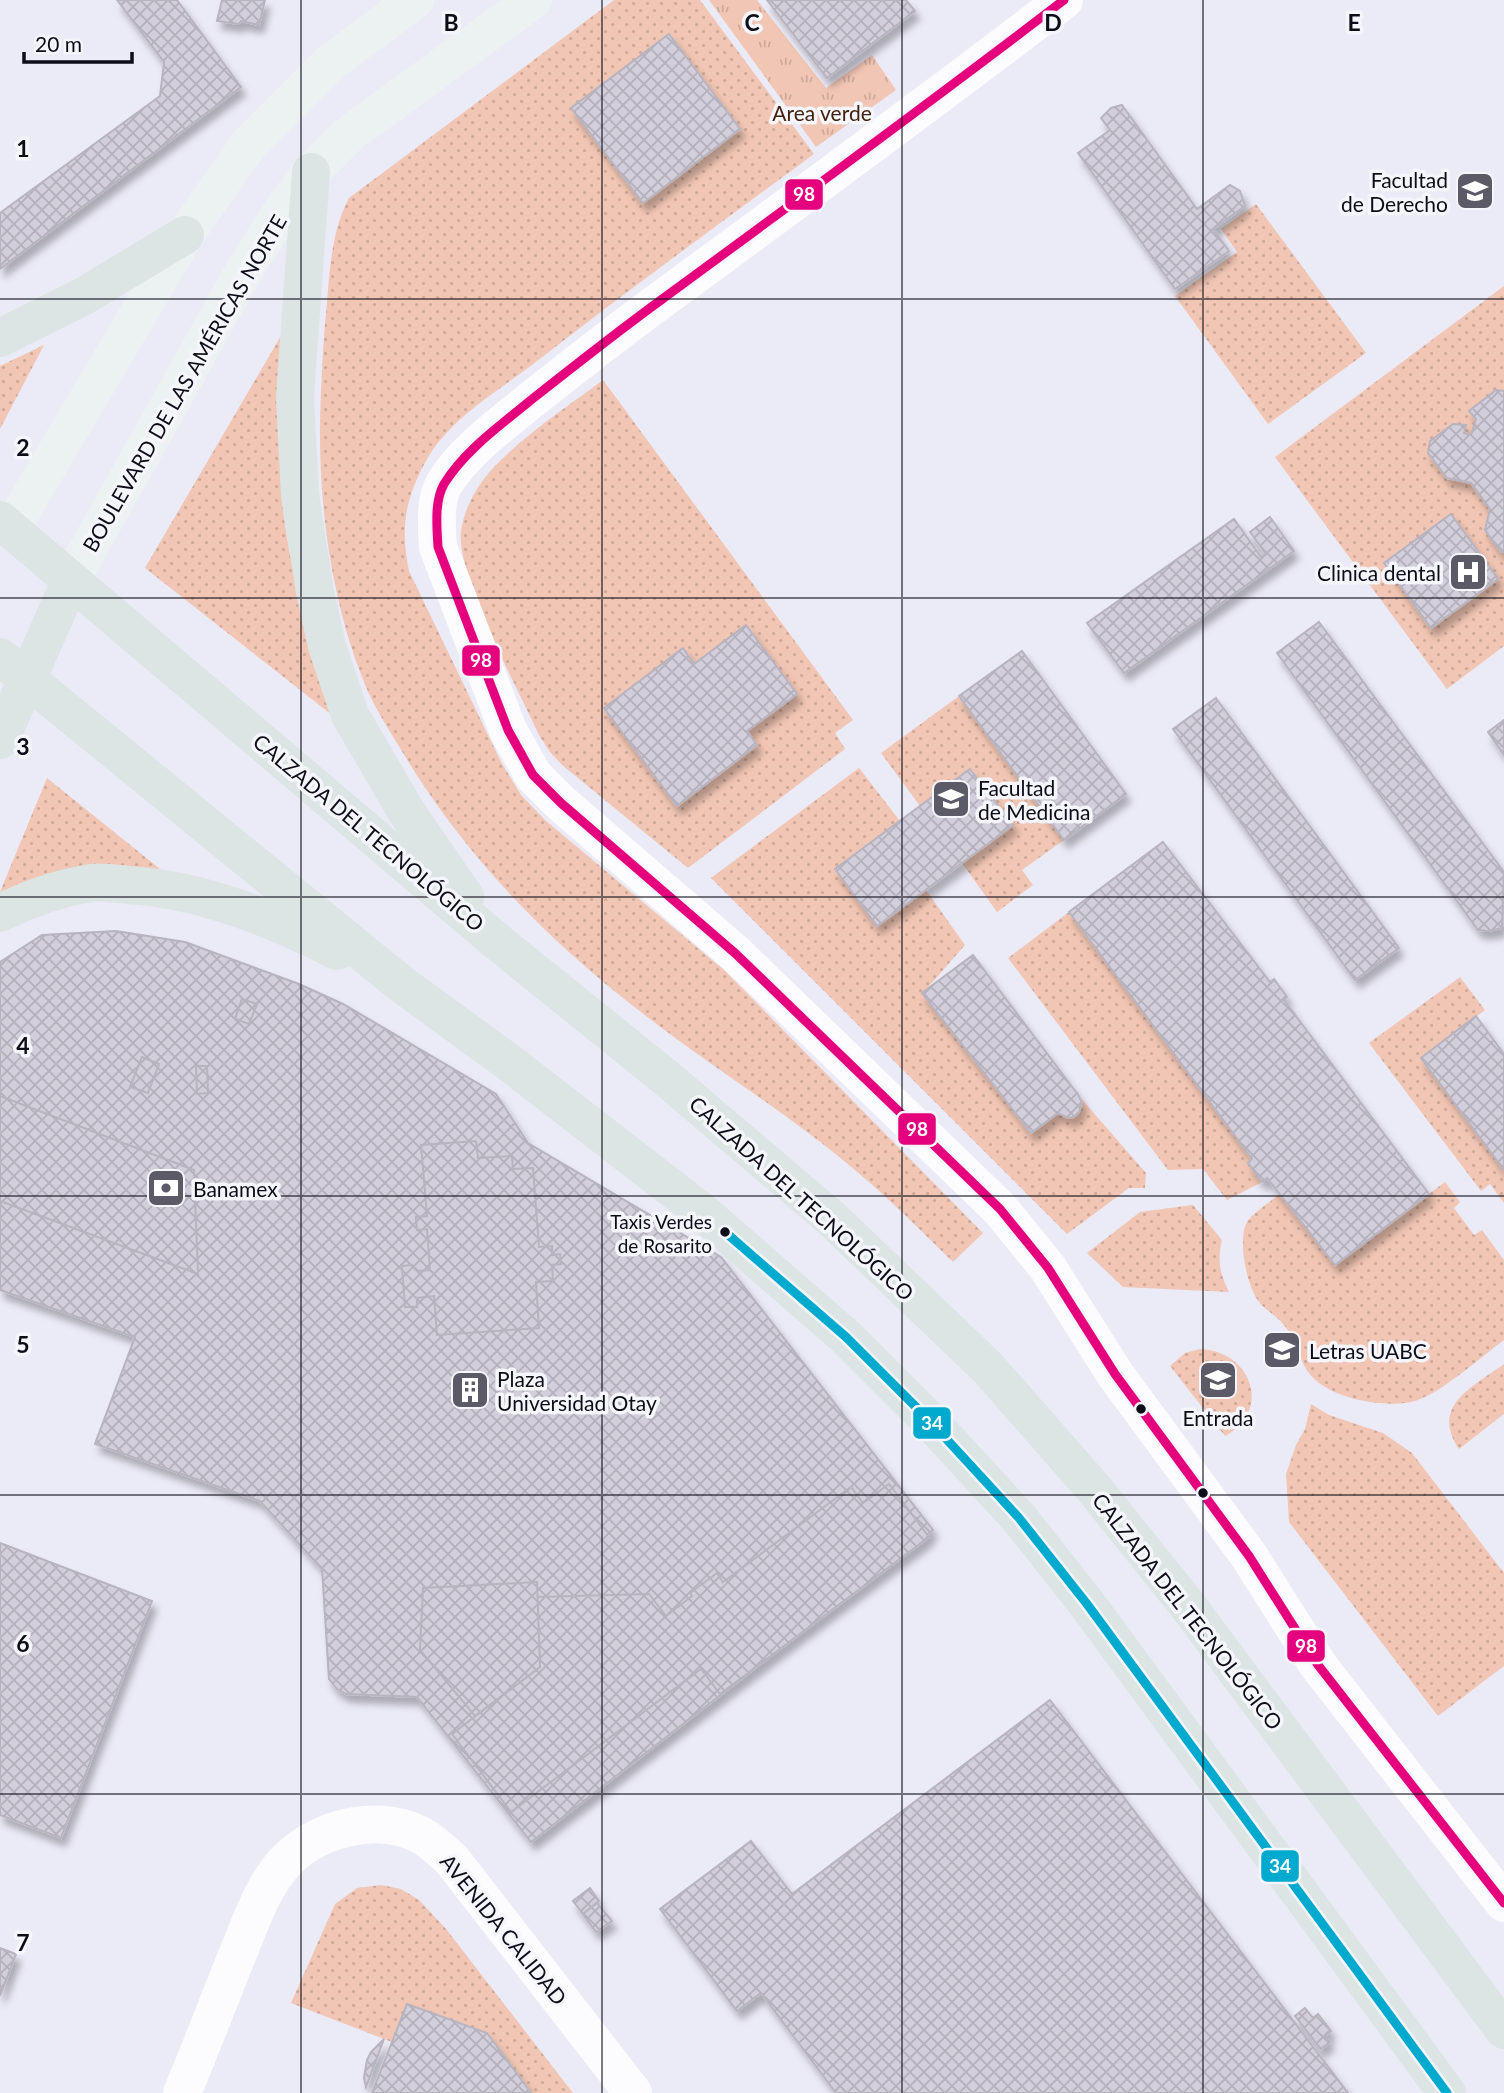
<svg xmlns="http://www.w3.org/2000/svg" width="1504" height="2093" viewBox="0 0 1504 2093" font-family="Lato,sans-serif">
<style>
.grass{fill:url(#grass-dots)}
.park{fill:url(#park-tufts)}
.building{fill:url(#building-cross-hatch);stroke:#b7b3bf;stroke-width:2;filter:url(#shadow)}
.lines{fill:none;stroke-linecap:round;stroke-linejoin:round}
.tertiary{stroke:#fcfcfe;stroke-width:38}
.secondary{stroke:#ecf1f1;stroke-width:38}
.primary{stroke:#dce5e4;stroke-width:38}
.bus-1-casing{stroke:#f5f5fc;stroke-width:14}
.bus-2-casing{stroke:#f5f5fc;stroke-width:14}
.bus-1{stroke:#e5007d;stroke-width:9}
.bus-2{stroke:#00a9ce;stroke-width:9}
.grid{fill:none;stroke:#0d0c18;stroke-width:2;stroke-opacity:0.55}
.bus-dot{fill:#0d0c18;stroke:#f5f5fc;stroke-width:2.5}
.labels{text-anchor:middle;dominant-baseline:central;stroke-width:7;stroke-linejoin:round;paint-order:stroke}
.bus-label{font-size:19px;fill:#0d0c18;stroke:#f5f5fc;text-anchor:end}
.park-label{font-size:21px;fill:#43210f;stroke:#f5f5fc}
.poi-label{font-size:21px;fill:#0d0c18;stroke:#f5f5fc;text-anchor:start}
.street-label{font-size:21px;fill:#0d0c18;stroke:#f5f5fc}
.grid-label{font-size:23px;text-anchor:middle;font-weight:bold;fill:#0d0c18;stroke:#f5f5fc;stroke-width:7;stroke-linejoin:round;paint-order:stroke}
.line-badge{stroke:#f5f5fc;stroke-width:2.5}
.badge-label{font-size:19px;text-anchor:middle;font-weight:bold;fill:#fff}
</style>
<defs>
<pattern id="grass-dots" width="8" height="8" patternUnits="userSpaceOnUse" patternTransform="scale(1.75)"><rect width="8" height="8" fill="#f2c6b4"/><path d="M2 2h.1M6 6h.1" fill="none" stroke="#cea99a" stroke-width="1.8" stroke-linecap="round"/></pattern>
<pattern id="park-tufts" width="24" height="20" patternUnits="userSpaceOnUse" patternTransform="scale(1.75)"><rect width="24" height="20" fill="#f2c6b4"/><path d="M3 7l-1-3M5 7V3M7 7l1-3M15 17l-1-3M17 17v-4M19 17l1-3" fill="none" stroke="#cea99a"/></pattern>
<pattern id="building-cross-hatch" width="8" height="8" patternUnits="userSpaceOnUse" patternTransform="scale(1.75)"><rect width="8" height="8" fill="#d2cedb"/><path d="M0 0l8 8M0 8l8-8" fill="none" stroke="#b3b0bb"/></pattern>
<filter id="shadow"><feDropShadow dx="4.5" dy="8" stdDeviation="3.5" flood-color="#0004"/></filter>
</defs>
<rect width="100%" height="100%" fill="#ebeaf7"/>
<g class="grass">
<path d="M614,0h86l114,154c-92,68 -186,136 -277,207 -37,29 -86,56 -110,98 -22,39 -27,69 -18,112l92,191 20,33 24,25 179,150 259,263 -30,29c-32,-31 -63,-63 -97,-91 -68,-58 -145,-104 -215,-159 -97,-75 -178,-158 -241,-264 -14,-23 -29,-46 -38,-71 -31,-79 -43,-171 -42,-255 1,-41 3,-80 7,-120 3,-36 5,-72 22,-104z"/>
<path d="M1256,204l110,149 -98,71 -93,-128 62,-44 -16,-23z"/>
<path d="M1504,286v360l-57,43 -172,-232z"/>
<path d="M285,329c-1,50 -7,106 -4,156 5,81 31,157 56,234l-192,-151z"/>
<path d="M44,345l-44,84v-63z"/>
<path d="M603,380l250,340 -18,13 10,16 -157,119 -126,-103 -12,-13 -11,-17c-20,-44 -83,-160 -78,-203 3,-25 17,-48 34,-66 32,-33 72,-59 108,-86z"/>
<path d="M959,696l105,144 -42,30 11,15 -36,27 -35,-49 50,-38 -41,-56 -51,37 -39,-53z"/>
<path d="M859,768l41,53 -65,49 42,56 49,-36 39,55 -42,48 107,140 28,-20 10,5c12,-3 15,-10 11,-22l67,77 -1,15h-16l-62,46 -356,-356z"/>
<path d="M47,778l113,91h-45l-115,23z"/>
<path d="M1069,912l183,247 -4,4 14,19 -35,18 -24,-31 -35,1 -160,-212z"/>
<path d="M1460,977l25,33 -64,48 83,112v33l-14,-19 -9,7 -112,-148z"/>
<path d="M1445,1182l15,20 -6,6 20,27 8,-5 22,30v80c-22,16 -67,57 -93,62 -30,6 -90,-4 -106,-35 -7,-14 -10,-29 -21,-42 -7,-8 -17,-14 -24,-22 -13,-14 -23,-63 -13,-81 4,-8 25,-21 32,-28l56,70z"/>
<path d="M1193,1205l29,35c-5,21 -2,34 7,52l-106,-5 -36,-34 53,-41z"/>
<path d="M1200,1349c51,2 73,61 25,87l-55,-70 15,-13z"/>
<path d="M1504,1364v50l-45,35c-29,-44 14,-62 45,-85z"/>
<path d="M1311,1404l18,11 54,18 29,20 92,120v93l-66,50 -149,-194 -3,-48 10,-29 9,-16z"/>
<path d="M381,1885l20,4 18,11 27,29 127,164h-42l-44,-60 -80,-29 -15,38 -101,-39 44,-99 22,-16z"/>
</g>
<path class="park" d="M709,0h48l69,88 46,-33 24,35 -80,57z"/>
<g class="building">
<path d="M117,0h60l64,87 -241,182v-56l160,-117 4,-34z"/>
<path d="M222,0h43l-6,25 -18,-4 -2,3 -22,-3z"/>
<path d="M767,0h139l9,11 -88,67z"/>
<path d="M669,34l71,95 -97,74 -72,-95z"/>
<path d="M1122,105l75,104 33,-24 10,6 5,15 -32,23 16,22 -54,38 -97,-136 32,-23 -9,-12 10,-10z"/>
<path d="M1496,390l8,1v161h-3l-16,-22 5,-21 -19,-26 -24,-5 -19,-25 2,-12 23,-17 13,1 -2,8 7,2 5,-16 -7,-8z"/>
<path d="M1451,514l47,65 -67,49 -47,-65z"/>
<path d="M1270,517l24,34 -170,122 -37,-50 147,-104 27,38 5,-3 -16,-22z"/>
<path d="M1319,622l185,250 -2,56 -14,3 -10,-1 -201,-277z"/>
<path d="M746,625l51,69 -50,37 10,14 -80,61 -73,-98 79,-60 11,16z"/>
<path d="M1022,651l104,143 -62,46 -105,-144z"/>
<path d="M1216,698l183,250 -44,32 -182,-251z"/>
<path d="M1504,720v35l-16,-23z"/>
<path d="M970,769l43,56 -136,101 -42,-57z"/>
<path d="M1163,842l107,140 4,-3 13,18 -3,3 145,194 -94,71 -68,-87 -5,4 -14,-19 4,-4 -183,-247z"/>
<path d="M116,931l69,11 114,42 44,20 153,90 32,49 193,114 212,273 -402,312 -114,-145 -71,-3 -9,-5 -8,-10 -7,-110 -62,-68 -165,-57 40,-107 -135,-47v-328l42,-27z"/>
<path d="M973,955l106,141 3,8 -3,8 -5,5 -6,1 -10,-5 -27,20 -109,-140z"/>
<path d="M242,999l15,5 -8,20 -14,-5z"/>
<path d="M1476,1016l28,38v116l-83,-112z"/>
<path d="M142,1057l17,7 -11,29 -18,-6z"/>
<path d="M196,1066h11l1,27 -11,1z"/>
<path d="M0,1096l194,74 4,104 -198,-73z"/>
<path d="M476,1141l2,17 34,-2 1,13 20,-1 6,79 13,-1v9l8,-1 1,10 -9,1 1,16 -17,1 3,46 -102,7 -3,-39 -17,2v9h-12l-3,-41 10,-1 6,6 12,-1 -3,-41 -10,1 -1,-13 11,-1 -6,-71z"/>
<path d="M889,1484l40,53 -209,157 -19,-25 -190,143 -59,-78 88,-67 -3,-70 112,-3 17,22 26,-20 -2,-3 27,-20 6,9 128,-95 12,16z"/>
<path d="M0,1543l152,58 -91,237 -61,-23z"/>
<path d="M537,1582l3,85 -65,49 -55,-66 3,-62z"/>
<path d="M1050,1700l298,393h-512l-75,-100 -24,18 -77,-102 91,-68 41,53z"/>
<path d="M590,1888l9,13 -16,13 -10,-13z"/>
<path d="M597,1903l15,18 -16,11 -13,-18z"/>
<path d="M0,1948l16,6 -16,42z"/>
<path d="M407,2004l80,29 44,60h-159z"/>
<path d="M1305,2008l8,10 5,-4 13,17 -6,5 5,6 -9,7 -26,-33z"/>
<path d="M384,2039l-18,48 -2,-9 3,-18 4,-8z"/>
</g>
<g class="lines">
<g class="tertiary">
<path d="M1064,0c-133,102 -268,201 -403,300 -44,32 -87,66 -130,100 -30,25 -66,50 -87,84 -10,18 -7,43 -6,63l70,183 25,45 28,28 175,151 264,255 48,59 67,106 134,182 69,109 186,238"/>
<path d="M182,2093c18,-43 35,-87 52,-130 15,-35 27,-77 54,-104 34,-34 98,-47 139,-20 9,6 17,14 25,21l181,233"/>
</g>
<g class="secondary">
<path d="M11,529l174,-294 64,-91 81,-81 85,-63"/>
<path d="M71,580l174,-311 41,-64 25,-33 37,-37 185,-135"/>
</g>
<g class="primary">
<path d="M311,172l-16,225 5,98 15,97 12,54 23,69 56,96 59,86"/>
<path d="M0,338l84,-42 101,-61"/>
<path d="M0,520l494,419 171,138 166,141 157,150 107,122 93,116 316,424"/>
<path d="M0,657l400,326 111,81 190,147 145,126 82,82 91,99 68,86 360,489"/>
<path d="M0,740l71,-160"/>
<path d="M0,913c28,-14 60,-25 91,-30 12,-2 26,1 38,2 73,5 143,33 208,66"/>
</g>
<defs>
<path id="bus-1" d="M1064,0c-133,102 -268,201 -403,300 -44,32 -87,66 -130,100 -30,25 -66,50 -87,84 -10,18 -7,43 -6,63l70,183 25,45 28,28 175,151 264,255 48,59 67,106 134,182 69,109 186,238"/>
<path id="bus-2" d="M725,1232l121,105 82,82 91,99 68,86 360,489"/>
</defs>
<use href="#bus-1" class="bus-1-casing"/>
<use href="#bus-2" class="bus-2-casing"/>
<use href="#bus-1" class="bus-1"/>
<use href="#bus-2" class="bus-2"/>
</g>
<path class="grid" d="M301,0v2093M602,0v2093M902,0v2093M1203,0v2093M0,299h1504M0,598h1504M0,897h1504M0,1196h1504M0,1495h1504M0,1794h1504"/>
<defs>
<symbol id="university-square" viewBox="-11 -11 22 22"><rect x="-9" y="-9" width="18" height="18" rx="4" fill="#5b5a66" stroke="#f5f5fc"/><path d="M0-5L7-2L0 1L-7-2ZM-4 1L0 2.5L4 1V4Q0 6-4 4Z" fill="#fff"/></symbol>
<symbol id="hospital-square" viewBox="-11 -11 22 22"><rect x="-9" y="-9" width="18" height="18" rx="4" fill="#5b5a66" stroke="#f5f5fc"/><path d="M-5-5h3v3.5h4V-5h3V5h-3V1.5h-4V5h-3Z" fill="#fff"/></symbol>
<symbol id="bank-square" viewBox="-11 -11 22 22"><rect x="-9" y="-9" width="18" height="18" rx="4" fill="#5b5a66" stroke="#f5f5fc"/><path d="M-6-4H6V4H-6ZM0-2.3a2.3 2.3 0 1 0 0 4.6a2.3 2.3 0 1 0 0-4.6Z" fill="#fff"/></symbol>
<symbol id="school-square" viewBox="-11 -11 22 22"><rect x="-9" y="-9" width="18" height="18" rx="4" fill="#5b5a66" stroke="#f5f5fc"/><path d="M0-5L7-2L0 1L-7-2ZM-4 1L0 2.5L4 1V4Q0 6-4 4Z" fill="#fff"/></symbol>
<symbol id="building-square" viewBox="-11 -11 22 22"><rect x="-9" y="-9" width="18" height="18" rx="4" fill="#5b5a66" stroke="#f5f5fc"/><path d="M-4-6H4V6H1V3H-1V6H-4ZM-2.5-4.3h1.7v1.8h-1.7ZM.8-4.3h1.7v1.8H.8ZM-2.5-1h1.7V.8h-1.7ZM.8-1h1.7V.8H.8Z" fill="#fff"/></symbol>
</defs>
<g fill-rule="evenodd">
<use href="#university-square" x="1453" y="169" width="44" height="44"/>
<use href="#hospital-square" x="1446" y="550" width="44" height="44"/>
<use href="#university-square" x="929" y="777" width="44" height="44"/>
<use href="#bank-square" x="144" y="1166" width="44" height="44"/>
<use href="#school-square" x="1260" y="1328" width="44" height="44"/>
<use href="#school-square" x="1196" y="1358" width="44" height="44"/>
<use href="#building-square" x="448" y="1368" width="44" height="44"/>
</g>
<g class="bus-dot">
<circle cx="725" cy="1232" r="6"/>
<circle cx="1141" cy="1409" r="6"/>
<circle cx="1203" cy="1493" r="6"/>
</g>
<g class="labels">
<g class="bus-label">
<text x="712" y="1221">Taxis Verdes<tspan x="712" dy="24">de Rosarito</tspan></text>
</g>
<g class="park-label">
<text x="822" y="112">Area verde</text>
</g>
<g class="poi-label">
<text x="1448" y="179" text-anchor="end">Facultad<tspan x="1448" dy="24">de Derecho</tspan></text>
<text x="1441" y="572" text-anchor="end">Clinica dental</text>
<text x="978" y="787">Facultad<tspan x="978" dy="24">de Medicina</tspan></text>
<text x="193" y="1188">Banamex</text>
<text x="1309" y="1350">Letras UABC</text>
<text x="497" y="1378">Plaza<tspan x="497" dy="24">Universidad Otay</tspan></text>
<text x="1218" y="1417" text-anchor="middle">Entrada</text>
</g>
<g class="street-label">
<text transform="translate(184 383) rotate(-60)">BOULEVARD DE LAS AMÉRICAS NORTE</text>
<text transform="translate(369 832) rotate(40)">CALZADA DEL TECNOLÓGICO</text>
<text transform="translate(802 1198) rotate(42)">CALZADA DEL TECNOLÓGICO</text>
<text transform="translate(1188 1611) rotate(52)">CALZADA DEL TECNOLÓGICO</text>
<text transform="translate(504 1929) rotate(51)">AVENIDA CALIDAD</text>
</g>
</g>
<g class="grid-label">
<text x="451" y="31">B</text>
<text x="752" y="31">C</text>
<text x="1053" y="31">D</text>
<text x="1354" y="31">E</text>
<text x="23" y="157">1</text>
<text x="23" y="456">2</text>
<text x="23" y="755">3</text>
<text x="23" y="1054">4</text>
<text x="23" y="1353">5</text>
<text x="23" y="1652">6</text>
<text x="23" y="1951">7</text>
</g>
<g class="line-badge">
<rect x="784" y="178" width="40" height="33" rx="7" fill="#e5007d"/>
<rect x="461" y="644" width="40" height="33" rx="7" fill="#e5007d"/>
<rect x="897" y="1112" width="40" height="34" rx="7" fill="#e5007d"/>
<rect x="912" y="1406" width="40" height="34" rx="7" fill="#00a9ce"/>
<rect x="1286" y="1629" width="40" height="34" rx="7" fill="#e5007d"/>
<rect x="1260" y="1849" width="40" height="34" rx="7" fill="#00a9ce"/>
</g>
<g class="badge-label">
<text x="804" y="201">98</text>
<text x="481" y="667">98</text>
<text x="917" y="1136">98</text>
<text x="932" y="1430">34</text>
<text x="1306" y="1653">98</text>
<text x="1280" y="1873">34</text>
</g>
<path d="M24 52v10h108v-10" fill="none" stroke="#0d0c18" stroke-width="3.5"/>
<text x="35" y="52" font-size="21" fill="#0d0c18" stroke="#f5f5fc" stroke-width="5" paint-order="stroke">20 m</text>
</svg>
